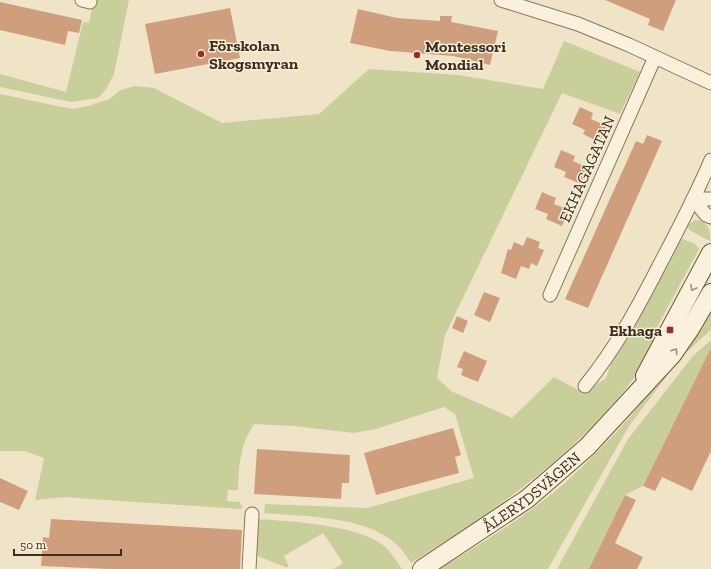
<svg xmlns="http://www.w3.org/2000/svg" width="711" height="569" viewBox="0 0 711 569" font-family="'Zilla Slab',serif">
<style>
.green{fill:#c9cf9b}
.building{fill:#cf9f7d}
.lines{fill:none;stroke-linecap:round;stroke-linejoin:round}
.street-casing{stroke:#8d765c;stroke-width:15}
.secondary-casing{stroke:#6f573f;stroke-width:20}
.street{stroke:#faf1dc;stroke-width:13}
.secondary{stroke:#faf1dc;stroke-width:18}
.oneway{stroke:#9c907e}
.poi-dot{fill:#9e2a2b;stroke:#f7eed8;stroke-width:1.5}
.labels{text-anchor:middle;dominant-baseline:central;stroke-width:3;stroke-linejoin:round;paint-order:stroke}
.poi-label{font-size:16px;font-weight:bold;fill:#3d2e20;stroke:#f7eed8;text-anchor:start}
.street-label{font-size:16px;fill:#3d2e20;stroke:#f7eed8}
</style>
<rect width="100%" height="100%" fill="#f0e4c8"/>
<g class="green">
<path d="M94,0h35l-15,74 -8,15 -8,9 -27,4 -71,-15v-13l66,18 17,-70 6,1z"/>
<path d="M564,41l76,31 -20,42 -58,-21 -117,242 -8,43 14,13 61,27 42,-41 30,16 22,-15 5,-15 21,-31 47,-92 4,-1 12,5 4,5 -44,82 4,2c-8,13 -14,27 -22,40 -12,19 -28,35 -43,51 -54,56 -117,98 -183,139 -4,-6 -9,-14 -15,-19 -32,-29 -91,-27 -132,-31l1,-9 102,4 107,-30 -19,-64 -11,-7 -68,22 -22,4 -61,-7 -39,-2c-14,21 -15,42 -16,66h-10l-1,11 13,1 3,6 -3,1 -149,-10 -27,-2 -29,3 9,-42 -20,-7h-24v-357l72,15 16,-3 21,-7 12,-9 14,-4 19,2 68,35 97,-9 50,-45 89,6 85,14z"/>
<path d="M695,220c12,0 16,9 15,21l-19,-10 -5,-5z"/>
<path d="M711,302v28l-29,26 -53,70 -81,143h-108c38,-24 78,-48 113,-76 27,-23 53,-49 76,-75 31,-36 55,-77 82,-116z"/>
<path d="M711,340v10l-68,136 -18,9 -36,74h-32l71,-130 65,-83z"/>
<path d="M257,519c32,2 97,6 123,24 9,6 16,17 22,26h-68l9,-6 -20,-30 -39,23 5,11h-4l-30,-12z"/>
</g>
<g class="building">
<path d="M605,0h71l-13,31 -15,-6 2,-6z"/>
<path d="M0,2l82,18 -3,13 -11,-2 -3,14 -65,-15z"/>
<path d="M230,8l10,50 -85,16 -10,-50z"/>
<path d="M358,9l39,9 43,3v-5h12l-1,6 47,9 -8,34 -37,-9 -63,-5 -40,-8z"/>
<path d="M580,107l13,6 -2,6 16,7 -8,16 -16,-8 2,-4 -13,-6z"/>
<path d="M647,135l15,6 -74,167 -23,-9 71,-158 7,3z"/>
<path d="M561,150l14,6 -2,5 15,7 -7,16 -17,-7 2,-5 -12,-5z"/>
<path d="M542,192l14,6 -2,6 15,6 -7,16 -16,-7 2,-5 -13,-5z"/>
<path d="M527,237l13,5 -2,6 6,2 -7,16 -6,-3 -2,6 -8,-3 -5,13 -15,-6 7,-24 3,1 3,-8 9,4z"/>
<path d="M484,292l16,6 -10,24 -16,-7z"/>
<path d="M457,316l11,5 -5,12 -11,-5z"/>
<path d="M711,348v103l-19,40 -30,-14 -7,14 -12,-5z"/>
<path d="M464,351l23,10 -9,21 -17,-7 2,-6 -6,-2z"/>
<path d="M453,428l8,27 -6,2 4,16 -83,22 -12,-42z"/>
<path d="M257,449l93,6 -1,28h-7l-1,16 -87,-5z"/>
<path d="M0,478l28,13 -9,19 -19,-8z"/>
<path d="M625,495l11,5 -21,43 28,14 -6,12h-48z"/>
<path d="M51,519l191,11 -2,39h-131l-68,-3 2,-29 6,1z"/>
</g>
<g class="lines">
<defs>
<g id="street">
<path d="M82,0l8,2"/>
<path d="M501,0l77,24 51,21 82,38"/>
<path d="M693,199l13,16 5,2"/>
<path d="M693,199h18"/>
<path d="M550,295l105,-238"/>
<path d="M585,386c31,-38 53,-79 75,-122 18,-34 36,-69 51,-104"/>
<path d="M249,569l3,-55"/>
</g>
<g id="secondary">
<path d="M645,376l66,-123"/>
<path id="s1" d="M422,569l105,-70 60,-52 85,-92 18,-26 21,-36"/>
</g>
</defs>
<use href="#street" class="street-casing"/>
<use href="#secondary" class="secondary-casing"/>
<use href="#street" class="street"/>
<use href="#secondary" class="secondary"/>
</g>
<defs><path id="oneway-chevron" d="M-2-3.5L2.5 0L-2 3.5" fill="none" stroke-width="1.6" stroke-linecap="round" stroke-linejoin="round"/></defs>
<g class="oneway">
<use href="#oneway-chevron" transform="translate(693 288) rotate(118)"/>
<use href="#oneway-chevron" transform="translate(675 351) rotate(-55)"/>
</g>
<g class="poi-dot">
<circle cx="201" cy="54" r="4"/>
<circle cx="417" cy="55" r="4"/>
<rect x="666" y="326" width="8" height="8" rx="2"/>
</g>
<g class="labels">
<g class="poi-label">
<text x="209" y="45">Förskolan<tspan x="209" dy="18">Skogsmyran</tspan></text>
<text x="425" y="46">Montessori<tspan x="425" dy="18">Mondial</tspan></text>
<text x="662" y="330" text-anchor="end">Ekhaga</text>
</g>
<g class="street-label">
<text transform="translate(587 169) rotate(-66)">EKHAGAGATAN</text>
<text stroke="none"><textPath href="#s1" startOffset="134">ÅLERYDSVÄGEN</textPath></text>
</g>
</g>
<path d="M14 549v6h107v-6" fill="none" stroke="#3d2e20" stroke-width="2"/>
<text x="20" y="549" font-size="12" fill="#3d2e20" stroke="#f7eed8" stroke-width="3" paint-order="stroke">50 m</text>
</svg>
